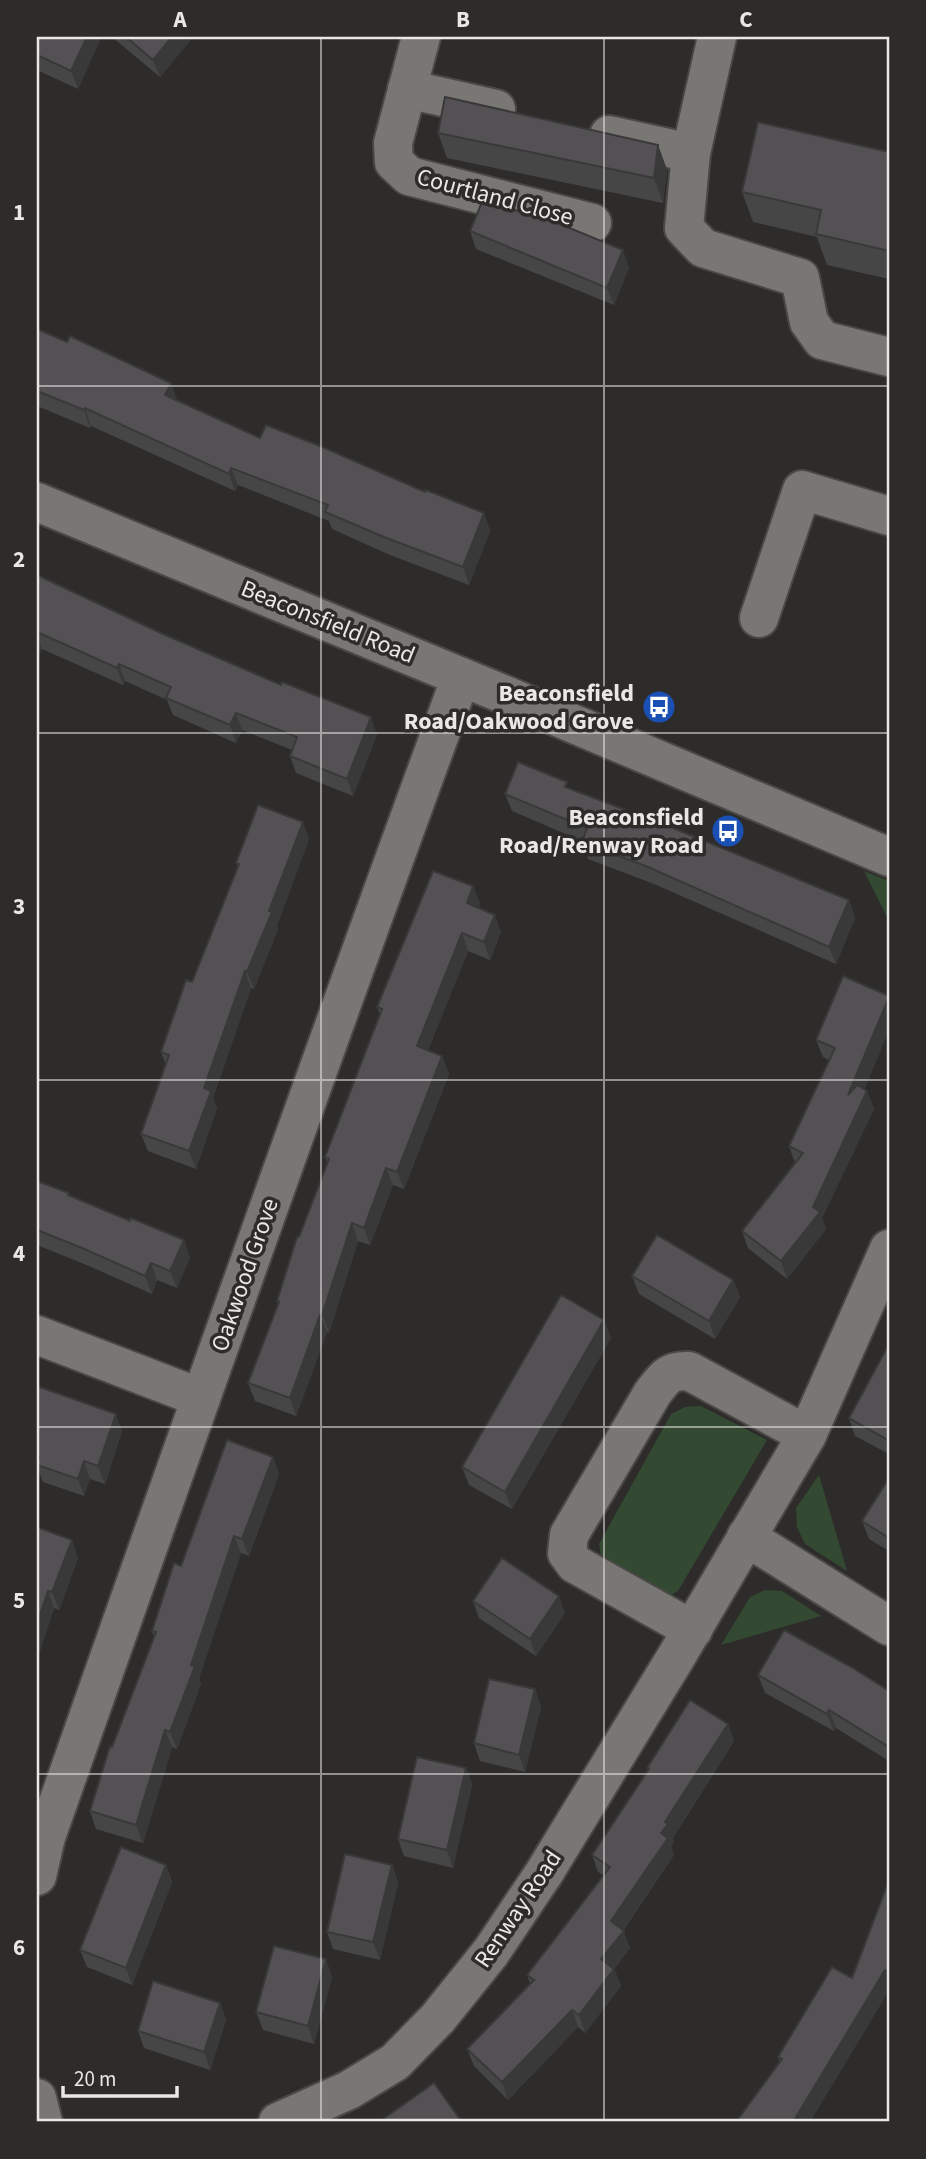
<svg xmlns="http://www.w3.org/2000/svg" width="926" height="2159" viewBox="0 0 926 2159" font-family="'Source Sans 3',sans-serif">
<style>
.green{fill:#334931}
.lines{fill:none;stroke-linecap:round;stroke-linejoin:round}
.minor-casing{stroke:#494846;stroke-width:42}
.minor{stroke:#787774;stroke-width:38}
.wall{fill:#474647}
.shaded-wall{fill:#3a393a}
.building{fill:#535153;stroke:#3a393a;stroke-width:2}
.grid{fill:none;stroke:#e9e8e6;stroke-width:2;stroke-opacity:0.55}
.labels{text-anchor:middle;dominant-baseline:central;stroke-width:7;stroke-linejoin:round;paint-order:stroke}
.street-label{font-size:24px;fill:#e9e8e6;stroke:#2e2c2a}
.poi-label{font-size:24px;font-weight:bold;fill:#e9e8e6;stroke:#2e2c2a;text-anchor:end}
.neatline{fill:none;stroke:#e9e8e6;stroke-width:2.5}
.grid-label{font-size:23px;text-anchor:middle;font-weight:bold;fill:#e9e8e6}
</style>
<rect width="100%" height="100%" fill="#2e2c2a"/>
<g class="green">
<path d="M864,871l25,10v40z"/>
<path d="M701,1406l66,34 -89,151 -9,5 -63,-33 -5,-8 -2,-11 72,-130 14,-7z"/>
<path d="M819,1475l28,96 -42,-27 -8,-17 -1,-19z"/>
<path d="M765,1590l17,1 39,25 -100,29 29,-48z"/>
</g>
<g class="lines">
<defs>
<g id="minor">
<path d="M421,37l-28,106 1,19 15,14 183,47"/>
<path d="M407,89l89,20"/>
<path d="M609,135l82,18 -7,75 19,20 97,30 9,44 13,18 67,17"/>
<path d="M691,153l26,-116"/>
<path d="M37,502l461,190 391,165"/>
<path d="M759,618l43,-128 87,26"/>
<path d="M37,1335l164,63"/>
<path d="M746,1537l143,89"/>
<path d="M693,1630l-118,-66 -8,-11 2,-18 83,-141c12,-16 16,-24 37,-23l118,64"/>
<path d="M37,1876l9,-39c136,-387 273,-775 415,-1160"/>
<path d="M37,2098l6,24"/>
<path d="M278,2122l71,-32 46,-28 43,-44 53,-66 53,-79 132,-216 131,-222 82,-186"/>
</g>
</defs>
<use href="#minor" class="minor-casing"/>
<use href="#minor" class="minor"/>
</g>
<g class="wall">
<path d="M37,37h64l-23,52 -41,-19z"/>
<path d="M112,37h81l-33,40z"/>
<path d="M438,133l220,12 9,25 -4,33 -216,-45z"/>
<path d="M889,152v127l-62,-14 -10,-28 -64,-15 -11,-30z"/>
<path d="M470,231l159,36 -15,38 -138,-56z"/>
<path d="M37,329l140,71 83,38 165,54 59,21 6,18 -21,54 -79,-30 -58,-26 -3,-8 -91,-36 -3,6 -144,-65 -1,2 -53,-22z"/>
<path d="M37,575l340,160 -24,61 -57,-23 -6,-17 2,-6 -50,-20 -6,13 -63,-28 -6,-15 -42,-19 -2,4 -81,-36 -5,9z"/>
<path d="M569,789l280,111 6,18 -19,46 -182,-80 -66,-25 -6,-18 -70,-30 -7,-17z"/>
<path d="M309,839l-32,86 1,4 -24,60 -3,-1 -38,110 4,10 -21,61 -48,-18 -7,-17 25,-69 -5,-13 31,-70 46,-114 -2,-5z"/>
<path d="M473,886l7,18 -2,4 23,24 -11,28 -22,-9 -40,99 14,6 7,18 -45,115 -11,-4 -23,60 -12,-4 -29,92 -2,-1 -31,84 -41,-15 -7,-18 30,-79 -1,-3 22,-64 29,-73 -3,-7 55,-142 -3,-8z"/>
<path d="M843,976l21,113 10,20 -52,109 4,11 -39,50 -39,-31 -6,-17 53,-68 -6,-17 40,-86 -6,-3 -7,-17z"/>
<path d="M37,1181l33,15 120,61 -13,31 -20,-8 -5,14 -63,-28 -52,-21z"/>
<path d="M632,1276l101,4 7,17 -25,42 -76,-45z"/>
<path d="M604,1320l7,18 -99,171 -43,-24 -7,-18z"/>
<path d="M889,1344v110l-34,-18 -6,-18z"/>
<path d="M37,1386l85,45 -17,53 -15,-5 -6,17 -41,-14 -4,-10 -2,-1z"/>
<path d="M279,1474l-30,82 -8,-3 -42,125 2,6 -24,65 -5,-2 -29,96 -47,-14 -6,-18 22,-64 42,-110 -2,-6 29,-65z"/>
<path d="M889,1483v68l-20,-12 -7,-18z"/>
<path d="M37,1527l41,31 -19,52 -5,-2 -17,52z"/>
<path d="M473,1601l92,12 -29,43 -57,-38z"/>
<path d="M758,1675l131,16v70l-53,-33 -2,3 -69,-38z"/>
<path d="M535,1689l6,18 -16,65 -45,-11 -6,-18z"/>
<path d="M728,1724l6,17 -61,97 1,3 -3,5 3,9 -51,76 7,17 -16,21 7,17 -36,47 -7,-6 -70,73 -34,-34 -7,-17 63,-65 -3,-9 76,-100 -5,-3 -6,-17 56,-84 -1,-3z"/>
<path d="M466,1768l6,17 -19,83 -49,-12 -6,-17z"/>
<path d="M166,1865l6,17 -40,103 -45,-18 -7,-17z"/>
<path d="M392,1865l6,18 -18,77 -47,-11 -6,-17z"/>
<path d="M889,1880v111l-109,71 -2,-5 74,-79z"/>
<path d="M332,1977l-18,67 -51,-14 -7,-18z"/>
<path d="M220,2003l6,17 -16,50 -66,-22 -6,-17z"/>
</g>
<g class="shaded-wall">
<path d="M87,37h14l-23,52 -7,-18z"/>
<path d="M172,37h21l-33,40 -7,-17z"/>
<path d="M658,145l9,25 -4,33 -9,-25z"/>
<path d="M623,250l6,17 -15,38 -7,-17z"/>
<path d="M171,383l6,17 -12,-5z"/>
<path d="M85,408l6,18 -1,2 -6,-18z"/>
<path d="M231,468l7,17 -3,6 -6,-17z"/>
<path d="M484,513l6,18 -21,54 -6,-18z"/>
<path d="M37,634l5,15 -5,9z"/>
<path d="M119,664l6,17 -2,4 -6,-17z"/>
<path d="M236,713l6,17 -6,13 -6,-18z"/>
<path d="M371,717l6,18 -24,61 -6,-17z"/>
<path d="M303,822l6,17 -32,86 1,4 -24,60 -7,-17z"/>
<path d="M473,886l7,18 -6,16 -7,-17z"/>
<path d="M849,900l6,18 -19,46 -7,-17z"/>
<path d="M495,915l6,17 -11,28 -6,-18z"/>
<path d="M462,933l6,18 -45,112 -6,-17z"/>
<path d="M245,971l6,17 -38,110 4,10 -21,61 -7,-18 15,-63z"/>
<path d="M889,997v33l-34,83 -7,-18z"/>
<path d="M442,1056l7,18 -45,115 -7,-17z"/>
<path d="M867,1091l7,18 -52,109 4,11 -39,50 -6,-18 32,-54z"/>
<path d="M386,1168l7,17 -23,60 -6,-17z"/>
<path d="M352,1223l6,18 -29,92 -7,-18z"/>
<path d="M184,1240l6,17 -13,31 -7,-17z"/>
<path d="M151,1263l6,17 -5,14 -7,-18z"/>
<path d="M733,1280l7,17 -25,42 -6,-18z"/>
<path d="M320,1315l7,17 -31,84 -6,-18z"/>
<path d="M604,1320l7,18 -99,171 -7,-17z"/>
<path d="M116,1414l6,17 -17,53 -7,-18z"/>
<path d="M273,1457l6,17 -30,82 -7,-17z"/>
<path d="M84,1461l6,18 -6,17 -6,-17z"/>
<path d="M234,1536l7,17 -42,125 2,6 -24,65 -7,-17z"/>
<path d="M72,1540l6,18 -19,52 -7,-18z"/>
<path d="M48,1591l6,17 -17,52v-36z"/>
<path d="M559,1596l6,17 -29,43 -6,-17z"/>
<path d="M535,1689l6,18 -16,65 -6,-17z"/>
<path d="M829,1710l7,18 -2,3 -7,-17z"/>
<path d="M728,1724l6,17 -61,97 1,3 -3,4 3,10 -54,80 4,-4 6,17 -22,29 -7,-18 10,-38 50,-88 4,-11z"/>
<path d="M165,1730l7,17 -29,96 -7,-18z"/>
<path d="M466,1768l6,17 -19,83 -6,-18z"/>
<path d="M166,1865l6,17 -40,103 -6,-17z"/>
<path d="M392,1865l6,18 -18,77 -7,-18z"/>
<path d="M326,1959l6,18 -18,67 -6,-18z"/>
<path d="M614,1969l7,17 -36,47 -6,-18z"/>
<path d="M885,1970l4,11v10l-79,131h-17z"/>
<path d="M220,2003l6,17 -16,50 -6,-18z"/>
<path d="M572,2010l6,17 -70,73 -6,-18z"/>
</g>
<g class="building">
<path d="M37,37h50l-16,34 -34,-16z"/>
<path d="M126,37h46l-19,23z"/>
<path d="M445,97l213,48 -4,33 -216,-45z"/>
<path d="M758,122l131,30v99l-73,-17 5,-24 -79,-18z"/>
<path d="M482,202l61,15 80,33 -16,38 -137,-57z"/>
<path d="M37,329l30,13 3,-6 101,47 -6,12 95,43 6,-13 54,21 105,46 1,-2 58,23 -21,54 -79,-30 -59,-25 3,-7 -97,-37 -2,6 -144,-66 -1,2 -47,-19z"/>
<path d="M37,575l126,59 118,51 1,-3 89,35 -24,62 -57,-23 7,-19 -61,-24 -6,12 -64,-27 5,-11 -52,-23 -2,4 -80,-36z"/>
<path d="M518,762l49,20 -2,5 108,41 176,72 -20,47 -181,-80 -66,-25 5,-14 -82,-34z"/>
<path d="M258,805l45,17 -34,89 3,1 -25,60 -2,-1 -41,117 7,3 -22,60 -48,-17 28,-79 -8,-3 25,-72 6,2 47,-118 -3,-1z"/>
<path d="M433,871l40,15 -6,17 28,12 -11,27 -22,-9 -45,113 25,10 -45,116 -11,-4 -22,60 -12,-5 -30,92h-2l-30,83 -42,-15 31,-81 -2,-1 20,-64h2l30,-78 -4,-2 57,-148 -5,-2z"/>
<path d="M843,976l46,20v1l-41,98 9,-10 10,6 -54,116 7,5 -39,49 -39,-30 61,-78 -14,-7 46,-98 -19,-8z"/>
<path d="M37,1181l32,12 -1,2 62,26 1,-3 53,22 -14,31 -19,-8 -6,13 -63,-28 -45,-18z"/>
<path d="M657,1235l76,45 -24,41 -77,-45z"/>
<path d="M561,1295l43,25 -99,172 -43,-25z"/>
<path d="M889,1344v94l-1,2 -39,-22z"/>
<path d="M37,1386l79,28 -18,52 -14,-5 -6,18 -41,-14 2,-8 -2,-1z"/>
<path d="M227,1440l46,17 -31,82 -8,-3 -43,129 4,1 -25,66 -5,-2 -29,95 -46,-14 20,-65 2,1 44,-115 -4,-1 22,-68 7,3z"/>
<path d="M887,1481l2,2v55l-27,-17z"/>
<path d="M37,1527l35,13 -20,52 -4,-1 -11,33z"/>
<path d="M502,1558l57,38 -29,43 -57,-38z"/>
<path d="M784,1630l69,38 36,23v56l-60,-37 -2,4 -69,-39z"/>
<path d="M489,1679l46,10 -16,66 -45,-12z"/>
<path d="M690,1700l38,24 -63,98 3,2 -7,9 7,5 -57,83 13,10 -23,28 13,10 -35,46 -7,-5 -70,72 -35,-33 67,-69 -7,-5 83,-108 -18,-12 57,-86 -2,-1z"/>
<path d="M417,1757l49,11 -19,82 -49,-11z"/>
<path d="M121,1847l45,18 -40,103 -46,-18z"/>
<path d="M345,1854l47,11 -19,77 -46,-10z"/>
<path d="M889,1880v92l-4,-2 -92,152h-57l46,-63 -4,-2 54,-90 20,11z"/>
<path d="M274,1946l52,13 -18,67 -52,-14z"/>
<path d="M153,1981l67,22 -16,49 -66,-21z"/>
<path d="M434,2083l28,39h-83z"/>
</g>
<path class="grid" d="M321,37v2085M604,37v2085M37,386h852M37,733h852M37,1080h852M37,1427h852M37,1774h852"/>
<defs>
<symbol id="bus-disc" viewBox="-11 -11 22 22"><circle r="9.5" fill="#1a4fb4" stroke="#2e2c2a"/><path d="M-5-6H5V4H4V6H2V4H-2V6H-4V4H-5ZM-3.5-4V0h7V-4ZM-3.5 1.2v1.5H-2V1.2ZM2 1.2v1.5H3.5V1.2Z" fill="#fff"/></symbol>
</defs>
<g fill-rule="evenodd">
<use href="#bus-disc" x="640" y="688" width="38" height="38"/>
<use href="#bus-disc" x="709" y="812" width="38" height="38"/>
</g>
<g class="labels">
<g class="street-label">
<text transform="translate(495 197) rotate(15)">Courtland Close</text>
<text transform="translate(328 622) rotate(22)">Beaconsfield Road</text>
<text transform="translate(245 1275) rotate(-71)">Oakwood Grove</text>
<text transform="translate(518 1909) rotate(-56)">Renway Road</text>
</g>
<g class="poi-label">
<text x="634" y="693">Beaconsfield<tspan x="634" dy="28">Road/Oakwood Grove</tspan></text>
<text x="704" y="817">Beaconsfield<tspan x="704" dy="28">Road/Renway Road</tspan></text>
</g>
</g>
<rect width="926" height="2159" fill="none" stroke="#2e2c2a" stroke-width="77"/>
<path d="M63 2086v10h114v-10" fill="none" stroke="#e9e8e6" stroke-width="3.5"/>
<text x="74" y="2086" font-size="21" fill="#e9e8e6" stroke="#2e2c2a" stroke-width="5" paint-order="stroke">20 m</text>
<rect x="38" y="38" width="850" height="2082" class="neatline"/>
<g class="grid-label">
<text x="180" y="27">A</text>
<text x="463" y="27">B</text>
<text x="746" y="27">C</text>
<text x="19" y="220">1</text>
<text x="19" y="567">2</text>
<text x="19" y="914">3</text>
<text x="19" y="1261">4</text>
<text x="19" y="1608">5</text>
<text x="19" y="1955">6</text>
</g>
</svg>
